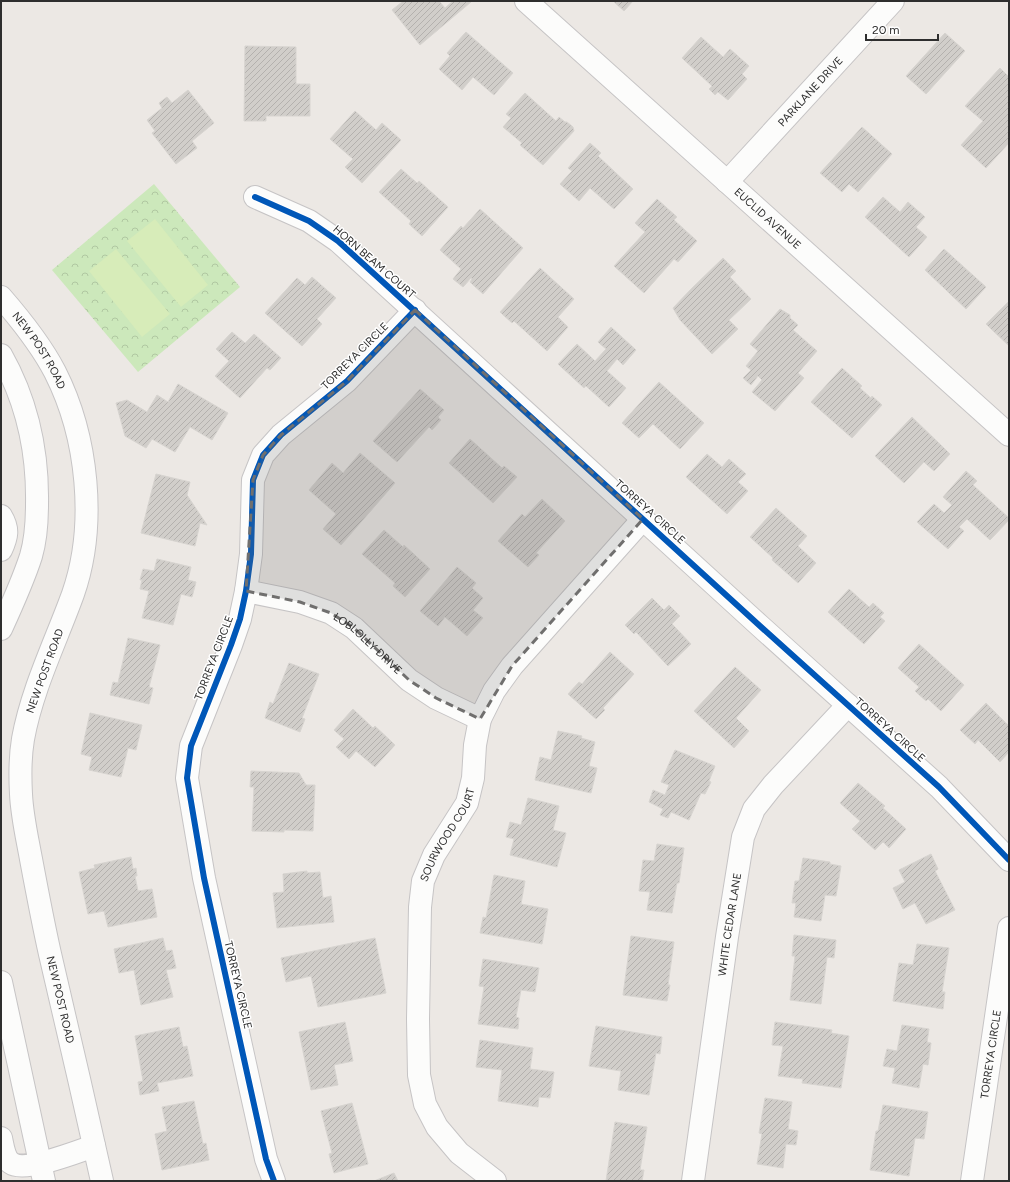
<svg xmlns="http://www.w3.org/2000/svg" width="1010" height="1182" viewBox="0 0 1010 1182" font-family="Figtree,sans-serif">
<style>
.forest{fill:url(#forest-crowns)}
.pitch{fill:#d7ecb9}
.building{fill:url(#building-hatch);stroke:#d7d4d0}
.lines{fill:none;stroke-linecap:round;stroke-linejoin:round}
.minor-casing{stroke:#c6c4c5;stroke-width:24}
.minor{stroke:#fcfcfb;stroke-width:22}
.cycleway-casing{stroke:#fff;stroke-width:8}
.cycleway{stroke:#0057b8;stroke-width:6}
.marked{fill:#706f6e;fill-opacity:0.2;stroke:#706f6e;stroke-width:3;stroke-dasharray:8 5;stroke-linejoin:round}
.labels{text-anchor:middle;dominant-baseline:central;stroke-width:3;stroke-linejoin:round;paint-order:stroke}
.street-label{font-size:11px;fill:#2e2e2e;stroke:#fff}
</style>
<defs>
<pattern id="forest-crowns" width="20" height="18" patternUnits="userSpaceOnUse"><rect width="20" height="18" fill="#cce8bb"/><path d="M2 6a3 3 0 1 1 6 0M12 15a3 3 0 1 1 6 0" fill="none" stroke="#b0c7a1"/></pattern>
<pattern id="building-hatch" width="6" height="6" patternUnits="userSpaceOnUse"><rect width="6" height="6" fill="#d1ceca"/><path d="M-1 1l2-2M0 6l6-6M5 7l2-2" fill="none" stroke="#b4b1ae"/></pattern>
</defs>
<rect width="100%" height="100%" fill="#ece8e4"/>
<path class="forest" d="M154,184l86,103 -102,85 -86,-102z"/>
<g class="pitch">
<path d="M155,219l53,66 -27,22 -54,-66z"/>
<path d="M116,249l54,65 -28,23 -53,-66z"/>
</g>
<g class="building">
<path d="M401,1h38l6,7 8,-7h17l1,1 -51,43 -28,-35 10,-8z"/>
<path d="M613,1h20l-9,10z"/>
<path d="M466,32l47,41 -19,22 -21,-18 -11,13 -23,-21 11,-13 -3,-3z"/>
<path d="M945,33l20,18 -39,43 -20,-18z"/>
<path d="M701,37l22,20 7,-8 19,17 -7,8 5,5 -19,21 -10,-8 -3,3 -6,-6 3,-3 -30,-28z"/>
<path d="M245,46l51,1v37h14v32h-44v5h-22z"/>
<path d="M1000,68l9,9v68l-1,-1 -22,24 -25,-23 22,-24 -18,-15z"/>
<path d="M188,90l26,33 -22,18 5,7 -21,16 -24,-31 3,-2 -8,-11 15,-12 -3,-5 8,-6 5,6z"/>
<path d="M525,93l31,28 3,-4 6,5h2l6,5 1,4 -31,34 -23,-20 2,-2 -19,-16 8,-9 -5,-4z"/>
<path d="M355,111l21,19 6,-7 19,17 -39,43 -17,-16 8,-8 -23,-20z"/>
<path d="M862,127l30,27 -34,38 -9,-8 -7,8 -22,-19z"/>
<path d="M590,143l11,10 -3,3 35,33 -19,20 -24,-21 -11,13 -19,-17 12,-13 -4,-3z"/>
<path d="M401,169l16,14 2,-2 29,26 -26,29 -13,-12 2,-3 -32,-29z"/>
<path d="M883,197l17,15 8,-10 17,15 -9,10 11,10 -18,20 -44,-40z"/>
<path d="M657,199l20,18 -3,3 23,21 -19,21 -4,-3 -30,34 -30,-27 31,-34 -10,-9z"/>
<path d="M480,209l43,39 -40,46 -13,-12 2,-3 -1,-1 -8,9 -10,-8 8,-10 -21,-19 21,-24 2,2z"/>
<path d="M944,249l42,38 -20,22 -41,-39z"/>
<path d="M723,258l13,13 -6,6 21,22 -22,21 9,9 -26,25 -32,-34 -7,-12 18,-19z"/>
<path d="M540,268l34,31 -16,18 10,10 -21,24 -33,-30 -2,2 -12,-11z"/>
<path d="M312,277l24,21 -19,21 5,5 -20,22 -37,-33 32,-35 8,7z"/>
<path d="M1009,301v45l-23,-22z"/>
<path d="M780,309l10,6v3l8,7 -5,5 24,21 -19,22 6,5 -29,33 -23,-19 10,-12 -4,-4 -7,9 -8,-7 8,-8 -5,-4 12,-15 -8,-7z"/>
<path d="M611,327l25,23 -13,15 -6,-6 -10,12 19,17 -17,19 -23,-21 -2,2 -26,-24 19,-20 18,17 11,-12 -8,-7z"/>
<path d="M232,332l13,11 9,-9 27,24 -11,12 -3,-2 -27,30 -25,-22 14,-15 -13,-12z"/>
<path d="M842,368l20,18 -2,2 11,10 1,-2 10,9 -30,33 -41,-36z"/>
<path d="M659,382l45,41 -24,26 -27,-25 -14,14 -17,-15z"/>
<path d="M178,384l50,29 -16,27 -22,-13 -15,25 -23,-13 -6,9 -21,-12 -9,-33 11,-3 20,12 10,-17 11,7z"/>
<path d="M420,389l24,21 -6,7 3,3 -9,10 -3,-3 -32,35 -24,-21z"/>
<path d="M912,417l38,37 -16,17 -10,-9 -20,21 -29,-27z"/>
<path d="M470,439l32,29 2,-2 13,11 -24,26 -44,-40z"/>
<path d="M360,453l35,30 -54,62 -18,-16 13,-15 -27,-24 23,-27 11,10z"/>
<path d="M707,454l15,13 7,-8 17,15 -8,8 10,9 -21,23 -41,-37z"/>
<path d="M966,471l11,10 -4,4 36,33v2l-19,20 -23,-21 -8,8 5,4 -16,18 -31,-27 17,-18 10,9 8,-8 -9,-8z"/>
<path d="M156,474l34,8 -3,13 20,30 -7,-2 -5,23 -54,-13z"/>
<path d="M542,499l23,22 -29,32 3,2 -11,12 -30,-26 24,-27 3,3z"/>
<path d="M776,508l31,28 -9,10 18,17 -18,20 -26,-23 1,-2 -23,-21z"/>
<path d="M384,530l19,17 1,-2 26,24 -25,28 -12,-11 2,-3 -33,-29z"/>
<path d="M157,559l34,8 -3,13 8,2 -4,15 -11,-3 -8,31 -31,-7 7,-27 -9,-2 2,-9h-2l3,-11 11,2z"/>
<path d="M457,567l19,16 -4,5 11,10 -10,12 10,8 -16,18 -22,-19 -7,9 -18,-15z"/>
<path d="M849,589l20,18 4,-4 11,10 -4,4 5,4 -21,23 -36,-32z"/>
<path d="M652,598l12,12 5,-5 11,11 -8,8 19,20 -23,22 -32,-34 -2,2 -9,-9z"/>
<path d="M128,638l32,7 -11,42 4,1 -4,16 -39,-9 3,-13 5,1z"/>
<path d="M919,644l45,41 -23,26 -13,-12 -2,2 -11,-10 4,-4 -21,-19z"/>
<path d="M610,652l24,22 -31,34 2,2 -9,9 -28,-25 11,-12 3,2z"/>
<path d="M289,663l30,11 -17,44 3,1 -5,13 -35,-14 5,-16 3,2z"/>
<path d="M735,667l26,23 -25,28 13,13 -15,17 -40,-37z"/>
<path d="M986,703l23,23v26l-9,10 -22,-22 -3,4 -15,-14z"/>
<path d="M353,709l20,19 2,-2 20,19 -20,22 -19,-16 -7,8 -13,-12 8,-8 -10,-9z"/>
<path d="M90,713l52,12 -6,25 -8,-2 -7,29 -32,-7 3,-13 -11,-3z"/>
<path d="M558,731l24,5 -1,2 14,4 -6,24 8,2 -6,25 -56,-13 5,-23 11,3z"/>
<path d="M675,750l40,16 -6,15 2,1 -6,12 -4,-1 -12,27 -18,-8 -3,6 -8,-3 3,-6 -14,-7 4,-12 12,5 4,-10 -8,-3z"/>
<path d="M251,771l48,2 7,12h9l-2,46 -29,-1v2l-32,-1 2,-44h-4z"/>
<path d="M858,783l27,23 -2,2 23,21 -17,19 -6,-6 -8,8 -23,-21 8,-8 -20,-18z"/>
<path d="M528,798l31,8 -6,24 13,3 -9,34 -47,-12 4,-16 -8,-2 4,-15 11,3z"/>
<path d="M657,844l27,4 -5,35h-2l-5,30 -25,-3 3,-18 -11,-1 4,-31 11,1z"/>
<path d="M931,854l7,15 -3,2 20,39 -29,14 -11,-21 -12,6 -10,-21 12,-6 -6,-12z"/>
<path d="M131,857l2,12 3,-1 1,8h-2l3,15 14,-2 5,28 -49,10 -4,-16 -16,3 -9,-42 16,-4 -1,-3z"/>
<path d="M803,858l27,4v2l11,2 -5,30 -11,-1 -4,26 -27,-4 2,-14h-4l3,-22h4z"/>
<path d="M307,871v2l13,-1 3,26 8,-2 3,26 -57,6 -4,-35 11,-1 -1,-18z"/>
<path d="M494,875l31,6 -4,23 27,5 -6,35 -62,-11 3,-16 3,1z"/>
<path d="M794,935l42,5 -2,18 -7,-1 -6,47 -31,-4 5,-44h-3z"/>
<path d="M631,936l43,6 -6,43h2l-3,16 -44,-6z"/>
<path d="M163,938l3,13 6,-1 4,18 -10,2 7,27 -32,8 -7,-35 -15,3 -5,-24z"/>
<path d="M375,938l11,55 -68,14 -7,-31 -25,6 -5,-24z"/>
<path d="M917,944l32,4 -7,44h3l-2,17 -50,-8 6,-38 14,2z"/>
<path d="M483,959l56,9 -4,24 -14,-2 -5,27 3,1 -1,11 -40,-5 6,-37 -5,-1z"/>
<path d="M345,1022l8,39 -19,4 4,20 -27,5 -12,-58z"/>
<path d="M775,1022l57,8 -1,3 18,3 -8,52 -39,-5 1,-4 -25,-3 5,-30 -11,-1z"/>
<path d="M902,1025l27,4 -2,13 4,1 -3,22 -5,-1 -4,24 -27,-5 3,-15 -12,-2 4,-17 10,2z"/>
<path d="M596,1026l66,11 -2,17 -4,-1 -7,42 -31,-5 3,-19 -32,-5z"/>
<path d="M179,1027l4,20 4,-1 6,30 -36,7 2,8 -19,4 -2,-13 5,-1 -8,-45z"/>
<path d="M480,1040l53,8 -3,21 24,3 -4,26 -11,-1 -1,10 -40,-6 4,-31 -26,-3z"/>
<path d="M765,1098l27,4 -4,27 10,2 -2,14 -10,-1 -3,24 -26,-4 5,-30 -3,-1z"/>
<path d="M194,1101l9,43 3,-1 3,17 -47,10 -7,-36 12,-3 -5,-24z"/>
<path d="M352,1103l16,61 -34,9 -5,-19 3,-1 -11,-42z"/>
<path d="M883,1105l45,7 -4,27 -9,-1 -6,38 -39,-6 6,-39h2z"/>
<path d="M615,1122l32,5 -7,43h4l-2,11h-36z"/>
<path d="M394,1173l4,8h-24z"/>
</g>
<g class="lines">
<defs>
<g id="minor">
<path id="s1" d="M526,1l483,434"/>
<path id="s2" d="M727,182l166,-181"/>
<path d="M255,197l54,24 29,20 422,385 179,161 70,73"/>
<path id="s3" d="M1,297c20,23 40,48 54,75 33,65 42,153 18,222 -17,47 -41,95 -50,145 -3,18 -3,37 -2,55 1,22 6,43 10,65 6,32 12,64 19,95 18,76 35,151 52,227"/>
<path d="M1,355c26,46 37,96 36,149 0,17 -1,35 -6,52 -8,25 -19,49 -30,73"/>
<path d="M1,516c8,13 6,21 0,34"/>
<path id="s4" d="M246,591l54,11 31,11 23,15 55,52 27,18 44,21"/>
<path d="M1,982l43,199"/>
<path d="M1,1138c2,9 3,20 10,25 13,10 68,-12 83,-17"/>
<path d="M274,1181l-8,-22 -62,-281 -17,-100 4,-32 40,-101 9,-26 6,-28 5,-37 2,-74 10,-25 18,-20 66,-54 68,-71"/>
<path id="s5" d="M495,1181l-36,-28 -22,-26 -12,-23 -6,-29 -1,-56 2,-112 3,-26 11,-26 33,-52 6,-25 2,-33 5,-26 14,-28 18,-25 131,-147"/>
<path id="s6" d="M693,1181l34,-244 16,-100 11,-28 19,-24 75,-80"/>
<path id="s7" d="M972,1181l37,-253"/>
</g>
</defs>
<use href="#minor" class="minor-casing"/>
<use href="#minor" class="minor"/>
<defs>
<g id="cycleway">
<path d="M255,197l54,24 29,20 422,385 179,161 70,73"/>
<path d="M274,1181l-8,-22 -62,-281 -17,-100 4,-32 40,-101 9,-26 6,-28 5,-37 2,-74 10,-25 18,-20 66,-54 68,-71"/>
</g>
</defs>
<use href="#cycleway" class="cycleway-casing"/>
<use href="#cycleway" class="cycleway"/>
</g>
<path class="marked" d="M415,310l228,209 -131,147 -32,53 -44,-21 -27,-18 -55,-52 -23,-15 -31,-11 -54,-11 7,-111 10,-25 18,-20 66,-54z"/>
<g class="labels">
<g class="street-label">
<text stroke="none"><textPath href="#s2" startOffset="123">PARKLANE DRIVE</textPath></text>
<text stroke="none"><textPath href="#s1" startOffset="325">EUCLID AVENUE</textPath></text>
<text transform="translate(374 262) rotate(41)">HORN BEAM COURT</text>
<text stroke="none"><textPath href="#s3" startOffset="66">NEW POST ROAD</textPath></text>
<text transform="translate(355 356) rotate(-45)">TORREYA CIRCLE</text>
<text transform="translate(650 512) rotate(42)">TORREYA CIRCLE</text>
<text stroke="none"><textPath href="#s4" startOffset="136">LOBLOLLY DRIVE</textPath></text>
<text transform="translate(214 658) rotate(-69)">TORREYA CIRCLE</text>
<text transform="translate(45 671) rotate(-70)">NEW POST ROAD</text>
<text transform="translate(890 730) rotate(42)">TORREYA CIRCLE</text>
<text stroke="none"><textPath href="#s5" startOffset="382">SOURWOOD COURT</textPath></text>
<text stroke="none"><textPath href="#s6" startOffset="259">WHITE CEDAR LANE</textPath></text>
<text transform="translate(238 985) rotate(77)">TORREYA CIRCLE</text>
<text stroke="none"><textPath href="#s3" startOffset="739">NEW POST ROAD</textPath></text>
<text stroke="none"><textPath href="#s7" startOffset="128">TORREYA CIRCLE</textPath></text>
</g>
</g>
<rect width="1010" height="1182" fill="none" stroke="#2e2e2e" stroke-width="4"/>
<path d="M866 34v6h72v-6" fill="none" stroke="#2e2e2e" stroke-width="2"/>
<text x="872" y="34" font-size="12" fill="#2e2e2e" stroke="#ffffff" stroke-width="3" paint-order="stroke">20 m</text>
</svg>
